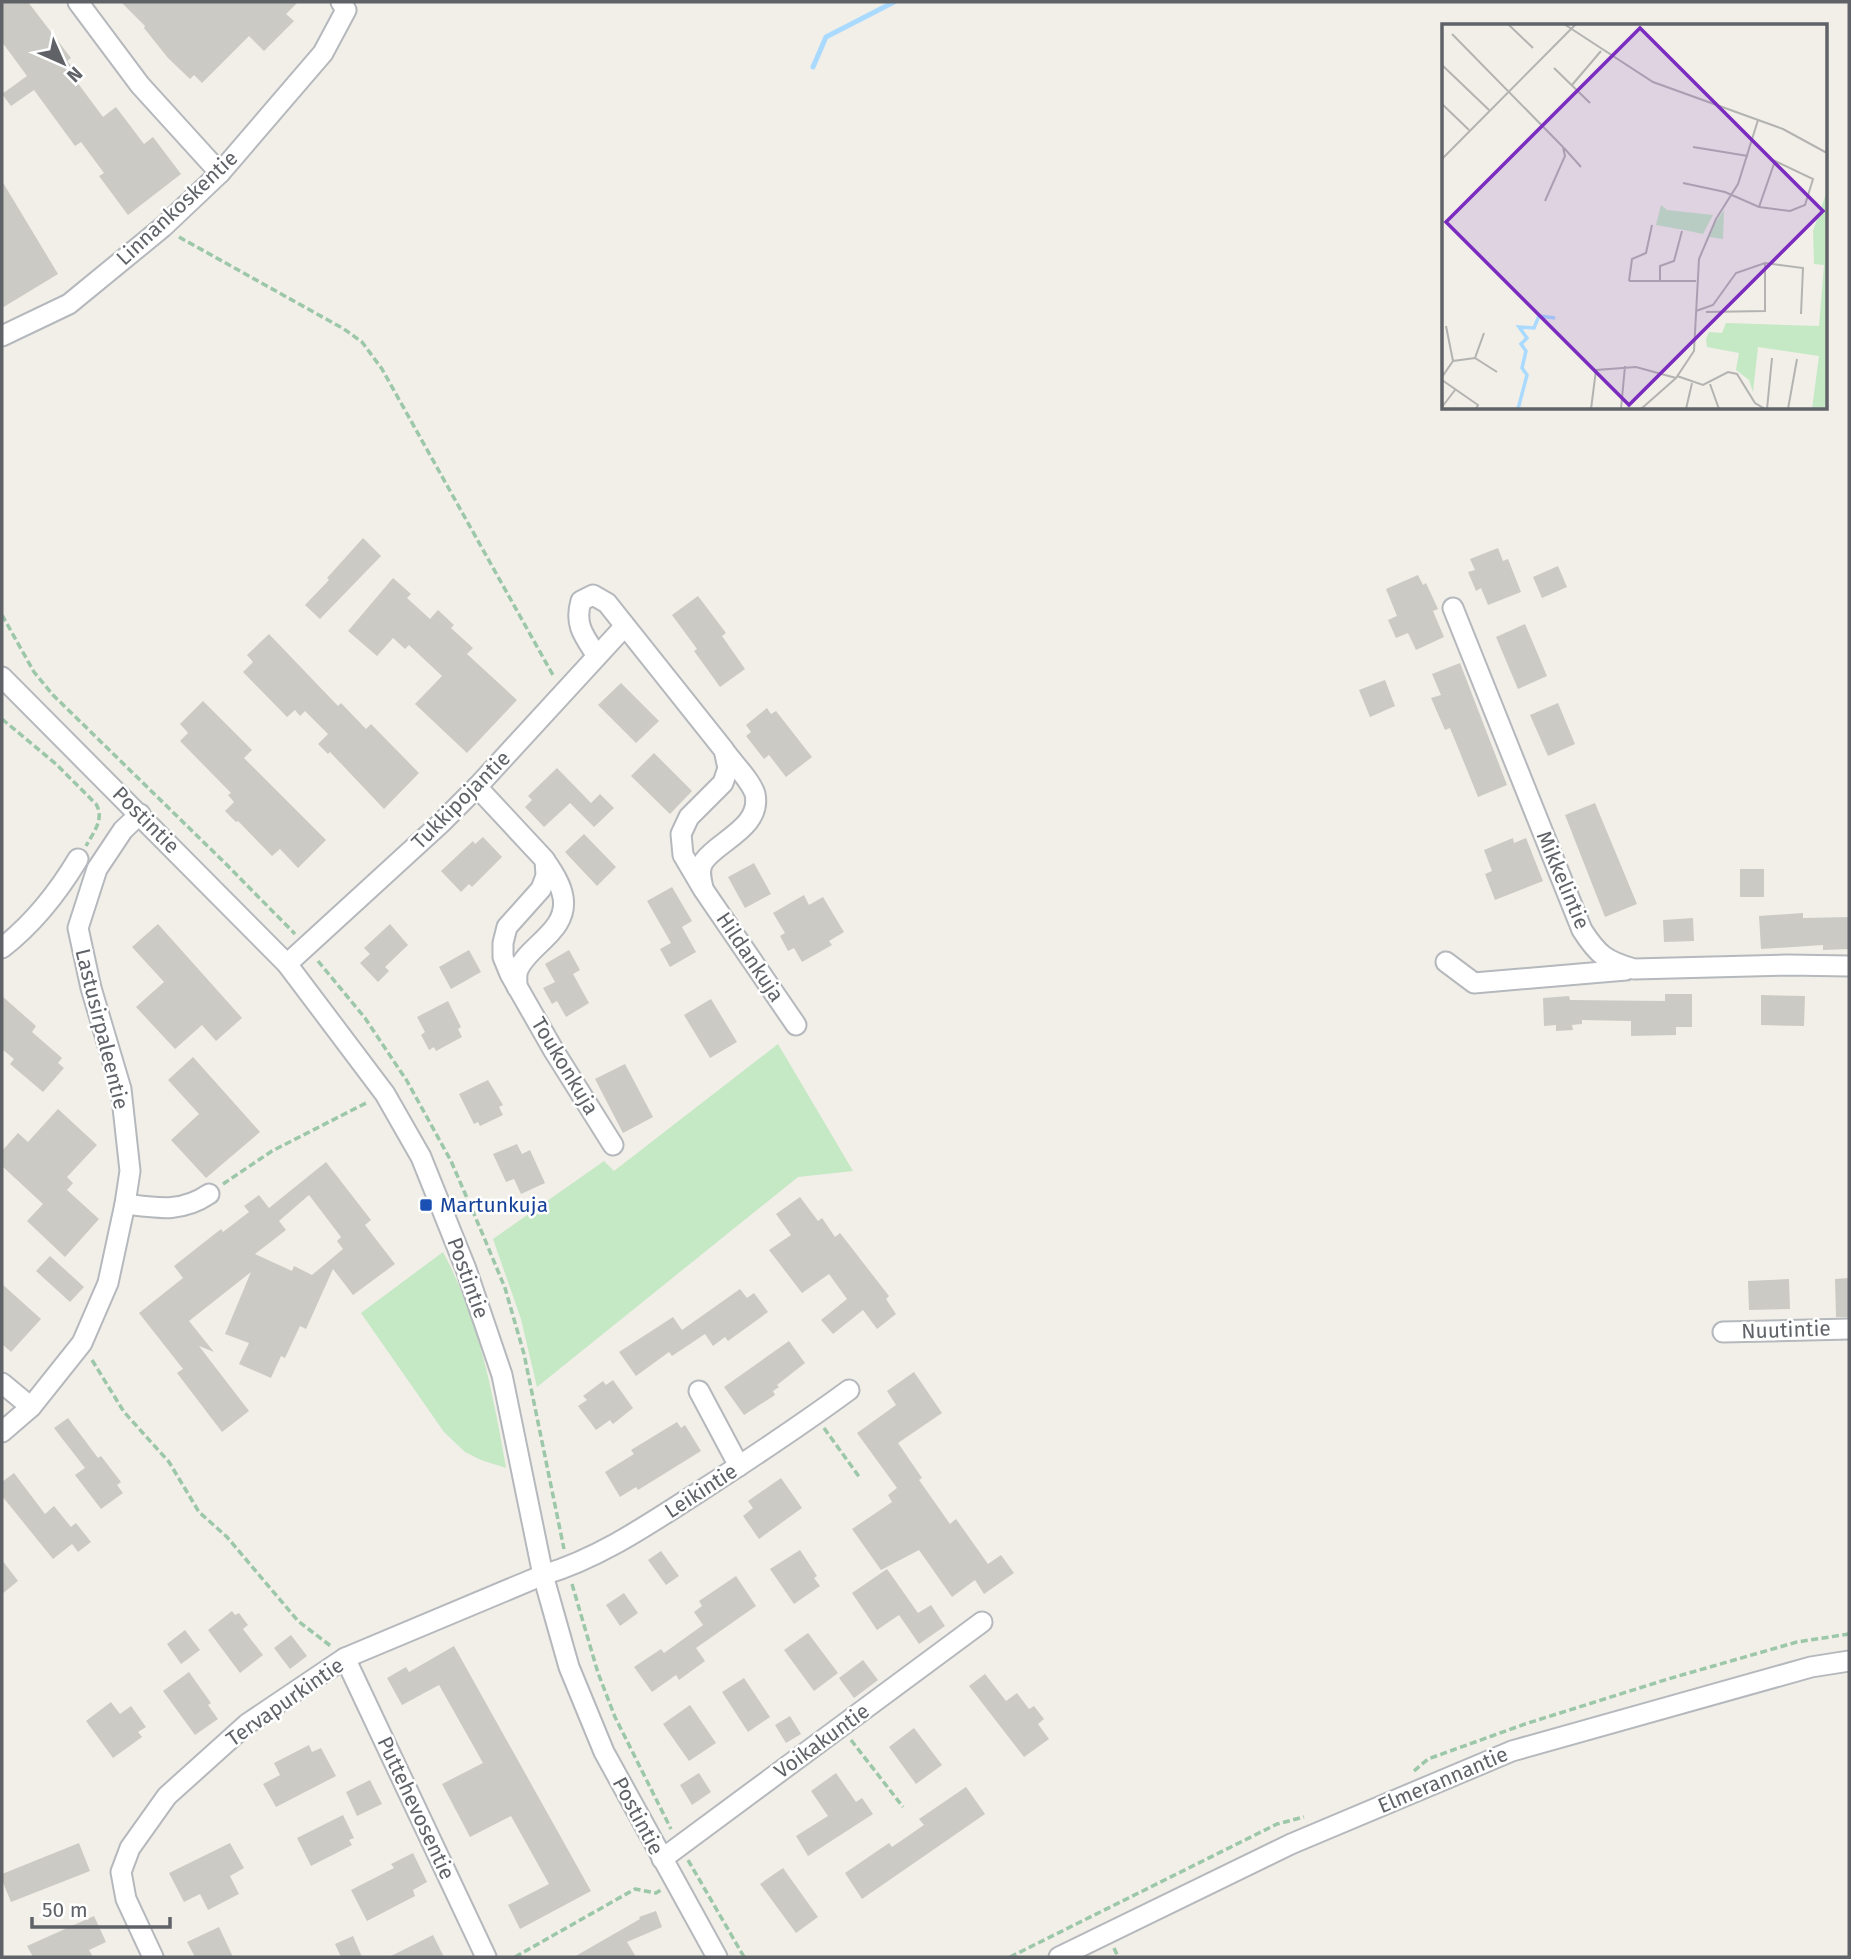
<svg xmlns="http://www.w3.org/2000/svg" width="1851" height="1959" viewBox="0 0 1851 1959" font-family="'Fira Sans',sans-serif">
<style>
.green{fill:#c5e8c5}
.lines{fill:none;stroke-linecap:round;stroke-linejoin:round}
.stream{stroke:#aadaff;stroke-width:5}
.building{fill:#cccac5;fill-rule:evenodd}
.minor-casing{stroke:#b5b8bc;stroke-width:23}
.path{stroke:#9cc7a9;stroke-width:3.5;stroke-dasharray:7 3.5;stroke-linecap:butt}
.minor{stroke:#fff;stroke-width:19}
.transit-dot{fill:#1a4fb4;stroke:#fff;stroke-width:2.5}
.labels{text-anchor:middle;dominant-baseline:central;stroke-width:5;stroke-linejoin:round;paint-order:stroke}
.street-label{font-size:21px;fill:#5f6368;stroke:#fff}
.transit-label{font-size:21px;fill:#164399;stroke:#fff;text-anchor:start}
.inset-river{fill:none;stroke:#aadaff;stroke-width:3.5}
.inset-road{fill:none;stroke:#b3b3b1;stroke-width:2}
.view{fill:#7b2cbf;fill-opacity:0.15;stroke:#7b2cbf;stroke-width:3.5}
.inset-edge{fill:none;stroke:#5f6368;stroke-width:3.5}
</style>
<rect width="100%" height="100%" fill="#f1efe8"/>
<g class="green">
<path d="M778,1044l75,127 -55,6 -261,210 -16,-68 -28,-80 111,-78 10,10z"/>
<path d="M443,1252c36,67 50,142 63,216l-25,-8 -16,-8 -21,-20 -83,-119z"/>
</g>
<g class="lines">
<path class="stream" d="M813,67l13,-30 68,-35"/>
</g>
<g class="building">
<path d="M2,2h26l43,56 -4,3 8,10 -4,3 32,43 13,-10 28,37 9,-7 28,37 -53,41 -29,-39 5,-3 -23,-31 -6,4 -41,-56 -23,16 -9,-12 25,-18 -25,-34z"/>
<path d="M121,2h177l-12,12 8,7 -30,30 -15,-15 -47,47 -8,-8 -4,4 -22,-21 -24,-30 1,-2z"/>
<path d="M2,181l56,93 -56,34z"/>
<path d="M363,538l18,18 -61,63 -15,-14 24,-25 -2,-2z"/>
<path d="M1498,548l5,13 5,-2 13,33 -33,13 -7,-17 -5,3 -8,-19 7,-2 -5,-11z"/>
<path d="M1558,566l9,21 -25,11 -9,-21z"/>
<path d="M1418,575l5,10 3,-2 12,26 -5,2 11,26 -28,13 -8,-17 -12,5 -8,-18 9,-4 -11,-27z"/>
<path d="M393,578l18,16 -4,4 23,21 8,-9 16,15 -3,3 22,20 -6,6 50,46 -50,53 -52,-49 27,-28 -33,-31 -4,4 -12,-11 -16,18 -29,-25z"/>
<path d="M698,596l28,37 -4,3 23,33 -25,18 -26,-36 3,-2 -25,-34z"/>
<path d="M1525,624l22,52 -29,13 -22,-52z"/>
<path d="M269,634l69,72 3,-3 25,26 5,-5 48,49 -35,36 -54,-57 -2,2 -10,-10 10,-10 -23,-23 -5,5 -5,-6 -8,7 -44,-45 10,-10 -6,-7z"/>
<path d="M1460,663l47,122 -29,12 -28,-69 -5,2 -14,-32 10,-3 -9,-21z"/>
<path d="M1385,680l10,26 -25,11 -11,-27z"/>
<path d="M621,683l38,38 -23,22 -38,-38z"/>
<path d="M203,701l49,49 -8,8 82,82 -28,28 -18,-19 -8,7 -34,-35 -2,1 -11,-11 9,-9 -6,-7 3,-2 -51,-52 8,-8 -8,-9z"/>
<path d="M1558,703l17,41 -27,12 -18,-41z"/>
<path d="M767,708l4,6 5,-3 36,46 -26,20 -17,-22 -5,4 -18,-23 5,-4 -5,-7z"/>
<path d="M654,753l38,38 -22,23 -39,-38z"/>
<path d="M557,768l34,35 9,-9 14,14 -20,19 -24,-24 -26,24 -19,-20 7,-7 -4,-4z"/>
<path d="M1595,803l42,101 -32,13 -40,-102z"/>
<path d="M584,834l32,33 -19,19 -32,-34z"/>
<path d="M483,837l19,20 -30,30 -3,-3 -8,8 -20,-21 32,-30 2,3z"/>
<path d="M1513,838l1,5 12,-5 17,43 -48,19 -10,-26 7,-3 -8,-21z"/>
<path d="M754,863l17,31 -26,14 -17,-31z"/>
<rect x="1740" y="869" width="24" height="28"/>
<path d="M672,887l20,34 -10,6 14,25 -26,15 -10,-18 11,-6 -24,-42z"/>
<path d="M804,895l5,10 14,-8 21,35 -15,9 3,4 -30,17 -8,-14 -6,3 -8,-15 5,-3 -12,-20z"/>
<path d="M1803,913v5l46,-1v32l-26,1v-5l-62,4 -2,-33z"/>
<path d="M1693,918l1,23 -30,1 -1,-22z"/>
<path d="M158,924l84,94 -26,23 -14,-16 -27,24 -39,-42 28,-25 -32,-35z"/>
<path d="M390,924l18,21 -23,22 4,4 -11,11 -18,-19 10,-9 -6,-6z"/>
<path d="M469,950l12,22 -30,17 -12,-22z"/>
<path d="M569,950l11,20 -7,4 16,29 -23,14 -9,-16 -5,3 -9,-16 12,-6 -10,-18z"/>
<path d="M1665,994h27v33h-16v8l-45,1v-15l-49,-1v4l-10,1 1,5 -17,1v-6l-12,1 -1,-28 26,-2 1,4 95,1z"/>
<path d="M1761,995l44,1 -1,30 -43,-1z"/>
<path d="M2,996l34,30 -4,6 30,26 -4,5 6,5 -21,24 -33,-28 4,-5 -12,-10z"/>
<path d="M711,999l26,43 -27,16 -26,-43z"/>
<path d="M448,1001l13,26 -3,2 4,8 -26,14 -2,-4 -5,3 -8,-15 4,-3 -8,-15z"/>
<path d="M193,1057l67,75 -54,46 -35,-38 28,-26 -31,-34z"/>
<path d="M625,1064l28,53 -30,16 -28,-54z"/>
<path d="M488,1080l15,25 -4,2 4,8 -23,11 -2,-4 -4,2 -15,-30z"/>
<path d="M58,1109l39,36 -30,32 6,6 -6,7 32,29 -34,38 -38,-36 16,-17 -41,-38v-15l16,-18 10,9z"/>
<path d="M517,1144l5,10 8,-4 15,33 -24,11 -7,-15 -8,3 -13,-28z"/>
<path d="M326,1162l45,58 -6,5 30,39 -42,31 -20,-26 -27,60 -6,-3 -15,32 -4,-2 -10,22 -32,-14 10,-21 -24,-9 26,-62 -62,49 25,31 -15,-6 50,65 -27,21 -45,-59 6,-4 -44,-56 44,-35 -9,-12 47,-37 2,3 26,-20 -5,-6 15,-11 10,13zM309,1195l32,42 -4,4 6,8 -31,26 -18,-9 -2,5 -37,-17 31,-24 -7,-9z"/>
<path d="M800,1197l18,24 4,-3 13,19 5,-4 49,63 -3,3 10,15 -19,15 -14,-19 -30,24 -12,-14 26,-21 -18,-25 -27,19 -33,-43 22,-15 -15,-21z"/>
<path d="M50,1256l34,31 -14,15 -34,-31z"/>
<path d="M1849,1278v39h-13l-1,-38z"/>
<path d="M1789,1279l1,30 -41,1 -1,-29z"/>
<path d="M2,1284l39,35 -30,33 -9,-8z"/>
<path d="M740,1289l7,9 7,-5 14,19 -40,29 -3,-4 -12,9 -8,-12 -33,22 -3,-4 -33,24 -17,-24 54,-35 9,13z"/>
<path d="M789,1341l16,22 -28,22 2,2 -6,4 2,4 -31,20 -20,-28z"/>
<path d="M914,1372l28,41 -44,30 24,35 -3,2 31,44 6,-5 32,45 13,-9 13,18 -30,21 -9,-14 -23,17 -33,-47 -38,20 -29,-41 40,-27 -4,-7 9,-7 -40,-55 39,-28 -9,-14z"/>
<path d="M613,1380l20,28 -20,16 -3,-4 -14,10 -18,-24 9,-6 -4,-4 20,-15 3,4z"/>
<path d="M68,1418l30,40 3,-2 20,26 -4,3 6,8 -22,16 -26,-34 10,-7 -31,-40z"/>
<path d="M677,1422l4,6 4,-3 16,26 -63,39 -2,-3 -16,10 -15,-25 29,-18 -3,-4z"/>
<path d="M14,1473l31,41 9,-8 17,21 5,-4 15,19 -13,10 -6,-8 -19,15 -51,-63v-14z"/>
<path d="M781,1478l21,30 -43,31 -16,-23 10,-8 -5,-7z"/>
<path d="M800,1550l17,26 -3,2 6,8 -26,18 -24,-35z"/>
<path d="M661,1551l18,25 -13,9 -18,-25z"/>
<path d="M2,1560l16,21 -16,13z"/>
<path d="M887,1569l31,44 13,-8 14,21 -26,18 -20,-29 -22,15 -25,-37z"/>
<path d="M736,1576l20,30 -60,42 9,13 -26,19 -3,-5 -24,17 -18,-25 27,-18 3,4 39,-28 -9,-13 8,-6 -3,-5z"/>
<path d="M624,1593l14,20 -18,13 -14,-21z"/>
<path d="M232,1611l3,4 4,-2 9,12 -5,4 20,26 -23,18 -32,-43z"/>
<path d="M185,1630l15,20 -19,14 -14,-20z"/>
<path d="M808,1633l30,40 -24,18 -30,-41z"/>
<path d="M291,1635l16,21 -17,13 -16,-21z"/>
<path d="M454,1646l137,245 -71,38 -12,-24 41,-21 -38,-68 -41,21 -28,-53 41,-21 -44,-78 -37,20 -15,-27 19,-11 3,5z"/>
<path d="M863,1660l15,20 -24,18 -15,-20z"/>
<path d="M189,1672l22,31 -3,2 10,14 -23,16 -32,-44z"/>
<path d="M985,1674l21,27 11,-8 12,16 5,-3 10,13 -6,5 11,15 -25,18 -55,-71z"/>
<path d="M744,1678l26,39 -22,15 -26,-40z"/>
<path d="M111,1702l9,12 11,-8 15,21 -8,5 4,5 -29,21 -27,-37z"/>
<path d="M690,1705l26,38 -27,18 -26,-37z"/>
<path d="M790,1716l11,18 -15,9 -11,-18z"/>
<path d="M914,1728l28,37 -26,19 -27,-37z"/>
<path d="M309,1745l3,7 9,-4 15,28 -60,31 -13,-23 17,-9 -6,-12z"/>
<path d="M699,1773l12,19 -19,13 -12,-20z"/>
<path d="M836,1773l20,29 6,-4 11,16 -65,42 -12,-20 32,-20 -17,-25z"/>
<path d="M370,1780l12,24 -25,12 -11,-24z"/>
<path d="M966,1787l19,27 -123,85 -17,-26 44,-30 3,4 32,-22 -5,-6z"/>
<path d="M343,1815l11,23 -5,2 3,5 -41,21 -14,-28z"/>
<path d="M79,1843l11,28 -79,31 -9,-22v-6z"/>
<path d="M230,1843l14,25 -14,8 9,18 -31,16 -8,-16 -16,8 -15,-29z"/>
<path d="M413,1853l14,29 -14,8 2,6 -48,25 -16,-31 43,-22 -3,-4z"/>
<path d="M783,1868l35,49 -22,16 -36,-49z"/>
<path d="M656,1911l6,16 -35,15 9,15h-62l66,-38 -1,-2z"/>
<path d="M94,1916l12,26 -17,8 4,7h-60l-6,-11z"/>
<path d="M219,1927l14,30h-38l-8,-15z"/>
<path d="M433,1935l11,22h-55z"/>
<path d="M353,1936l9,21h-21l-6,-13z"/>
</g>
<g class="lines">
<defs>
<g id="minor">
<path d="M78,2l62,83 80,88"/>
<path d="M2,336l67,-32 94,-77 57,-54 103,-120 23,-43 -5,-8"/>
<path d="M1453,608l129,322c16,25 24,31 52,39l153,-4 62,1"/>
<path d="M597,656c-13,-20 -23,-31 -16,-55l12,-6 14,8 117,147 4,18 -5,15 -34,34 -8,17 2,21 20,34 93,136"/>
<path d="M2,677l285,287 98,130 36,63 45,112 36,106 41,200 26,92 35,85 113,205"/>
<path d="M477,787l68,73 1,16 -5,13 -34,38 -4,16v14l7,17 44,77 59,94"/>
<path d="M703,888c-2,-9 -5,-19 1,-27 14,-20 58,-34 51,-67 -4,-13 -20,-29 -29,-41"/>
<path d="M2,948c32,-25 55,-54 76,-89"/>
<path d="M1446,962l28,21 152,-13"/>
<path d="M287,964l153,-140 37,-37 147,-160"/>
<path d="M517,987c0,-5 -1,-12 1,-17 10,-25 51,-39 45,-73 -2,-13 -10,-25 -17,-35"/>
<path d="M125,1204c32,4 56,9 84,-10"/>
<path d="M1723,1332l126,-3"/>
<path d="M2,1383l29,24"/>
<path d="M699,1391l40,75"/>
<path d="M2,1432l29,-25 51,-64 26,-60 17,-79 5,-33 -9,-82 -30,-101 -13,-60 19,-59 26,-39 17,-16"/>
<path d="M345,1658l141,299"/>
<path d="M662,1859l320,-237"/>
<path d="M153,1957l-27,-58 -5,-27 9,-24 37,-52 80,-72 98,-66 198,-83c57,-17 106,-51 156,-83 51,-33 101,-66 150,-102"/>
<path d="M1059,1957l232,-113 221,-93 299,-84 38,-6"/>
</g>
</defs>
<use href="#minor" class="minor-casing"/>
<g class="path">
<path d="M179,237l165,92 18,13 20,27 172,308"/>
<path d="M2,615l32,57 19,23 173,169 69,70"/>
<path d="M2,719l54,45 40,40c9,15 -3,29 -10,42"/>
<path d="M318,961l47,57 42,63 44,80 32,74 22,53 19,66 40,195"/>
<path d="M223,1184l49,-33 96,-49"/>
<path d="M92,1360l32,52 45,50 30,50 28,25 71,84 34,26"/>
<path d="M824,1428l36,50"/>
<path d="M572,1584l26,89 17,44 56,112"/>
<path d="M851,1740l52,67"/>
<path d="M1414,1771l14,-12 97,-35 143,-45 129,-37 52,-8"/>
<path d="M688,1860l56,97"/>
<path d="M1114,1948l4,9"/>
<path d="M515,1957l120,-68 21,4 5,-3"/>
<path d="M1010,1957l267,-133 27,-7"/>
</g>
<use href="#minor" class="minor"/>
</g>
<rect class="transit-dot" x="419" y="1198" width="14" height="14" rx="3.5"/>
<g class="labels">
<g class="street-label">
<text transform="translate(177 208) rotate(-43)">Linnankoskentie</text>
<text transform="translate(461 800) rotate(-45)">Tukkipojantie</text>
<text transform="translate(146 820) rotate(45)">Postintie</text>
<text transform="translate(1563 880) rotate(67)">Mikkelintie</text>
<text transform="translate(750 957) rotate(56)">Hildankuja</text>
<text transform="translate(102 1029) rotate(76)">Lastusirpaleentie</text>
<text transform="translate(565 1066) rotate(59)">Toukonkuja</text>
<text transform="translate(468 1278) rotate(70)">Postintie</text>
<text transform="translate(1786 1330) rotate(-2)">Nuutintie</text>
<text transform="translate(701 1491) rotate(-33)">Leikintie</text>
<text transform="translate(285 1702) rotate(-35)">Tervapurkintie</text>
<text transform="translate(822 1741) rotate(-36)">Voikakuntie</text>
<text transform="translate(1443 1780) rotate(-23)">Elmerannantie</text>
<text transform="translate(416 1808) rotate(65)">Puttehevosentie</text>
<text transform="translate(638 1816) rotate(62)">Postintie</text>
</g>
<g class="transit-label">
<text x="440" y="1205">Martunkuja</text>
</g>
</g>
<g transform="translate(1442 24)">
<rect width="385" height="385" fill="#f1efe8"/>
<path d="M385,167v202l-2,16h-13l7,-53 -61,-9 -5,45 -4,-12 -13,-10 3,-17 -32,-6 -1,-8 3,-7 13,1 4,-10 93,3 5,-61 -10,-1 -1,-33zM219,181l6,5 46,5 -10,19 -19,-4 -28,-5zM282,186l-1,29 -14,-2 6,-14z" fill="#c5e8c5"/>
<path class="inset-river" d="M76,385l9,-34 -5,-7 4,-17 -5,-7 6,-6 -8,-11 15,1 5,-12 16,2"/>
<path class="inset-road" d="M66,0l25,24M122,0l89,58 130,47 44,24M10,10l111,113 2,9 -20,45M0,41l47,45M112,44l36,35M130,61l29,-34M0,80l27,26M251,123l55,9M122,124l17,19M0,135l134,-135M241,159l42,9 34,15 31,4 15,-6 8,-26 -38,-18 -16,46M218,256v-14l14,-5 8,-30M187,257l3,-22 14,-6 6,-28M187,257h67M254,287l17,-6 23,-32 29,-10 38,5 -2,46M264,288l59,-1v-48M4,302l7,35M33,334l9,-25M235,352l26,9 25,-13 9,2 18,29 10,6M0,353l11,-16 22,-3 22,14M0,356l36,25 -2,4M268,360l9,25M0,383l13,-17M149,385l5,-39 40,-3 40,11M179,385l4,-43M199,385l35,-31 18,-27 5,-92 17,-40 22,-35 20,-64M244,385l6,-26M325,385l5,-51M346,385l9,-50"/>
<path class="view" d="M198,4l183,183 -194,194 -183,-183z"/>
<rect width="385" height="385" class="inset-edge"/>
</g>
<rect width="1851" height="1959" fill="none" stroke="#5f6368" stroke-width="7"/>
<g transform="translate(63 63) rotate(135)" stroke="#ffffff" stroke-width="5" paint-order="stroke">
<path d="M0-5L12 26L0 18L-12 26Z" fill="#5f6368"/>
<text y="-10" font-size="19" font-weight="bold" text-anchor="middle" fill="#5f6368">N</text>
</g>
<path d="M32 1917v10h138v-10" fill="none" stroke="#5f6368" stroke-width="3.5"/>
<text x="42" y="1917" font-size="21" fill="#5f6368" stroke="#ffffff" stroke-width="5" paint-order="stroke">50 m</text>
</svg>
